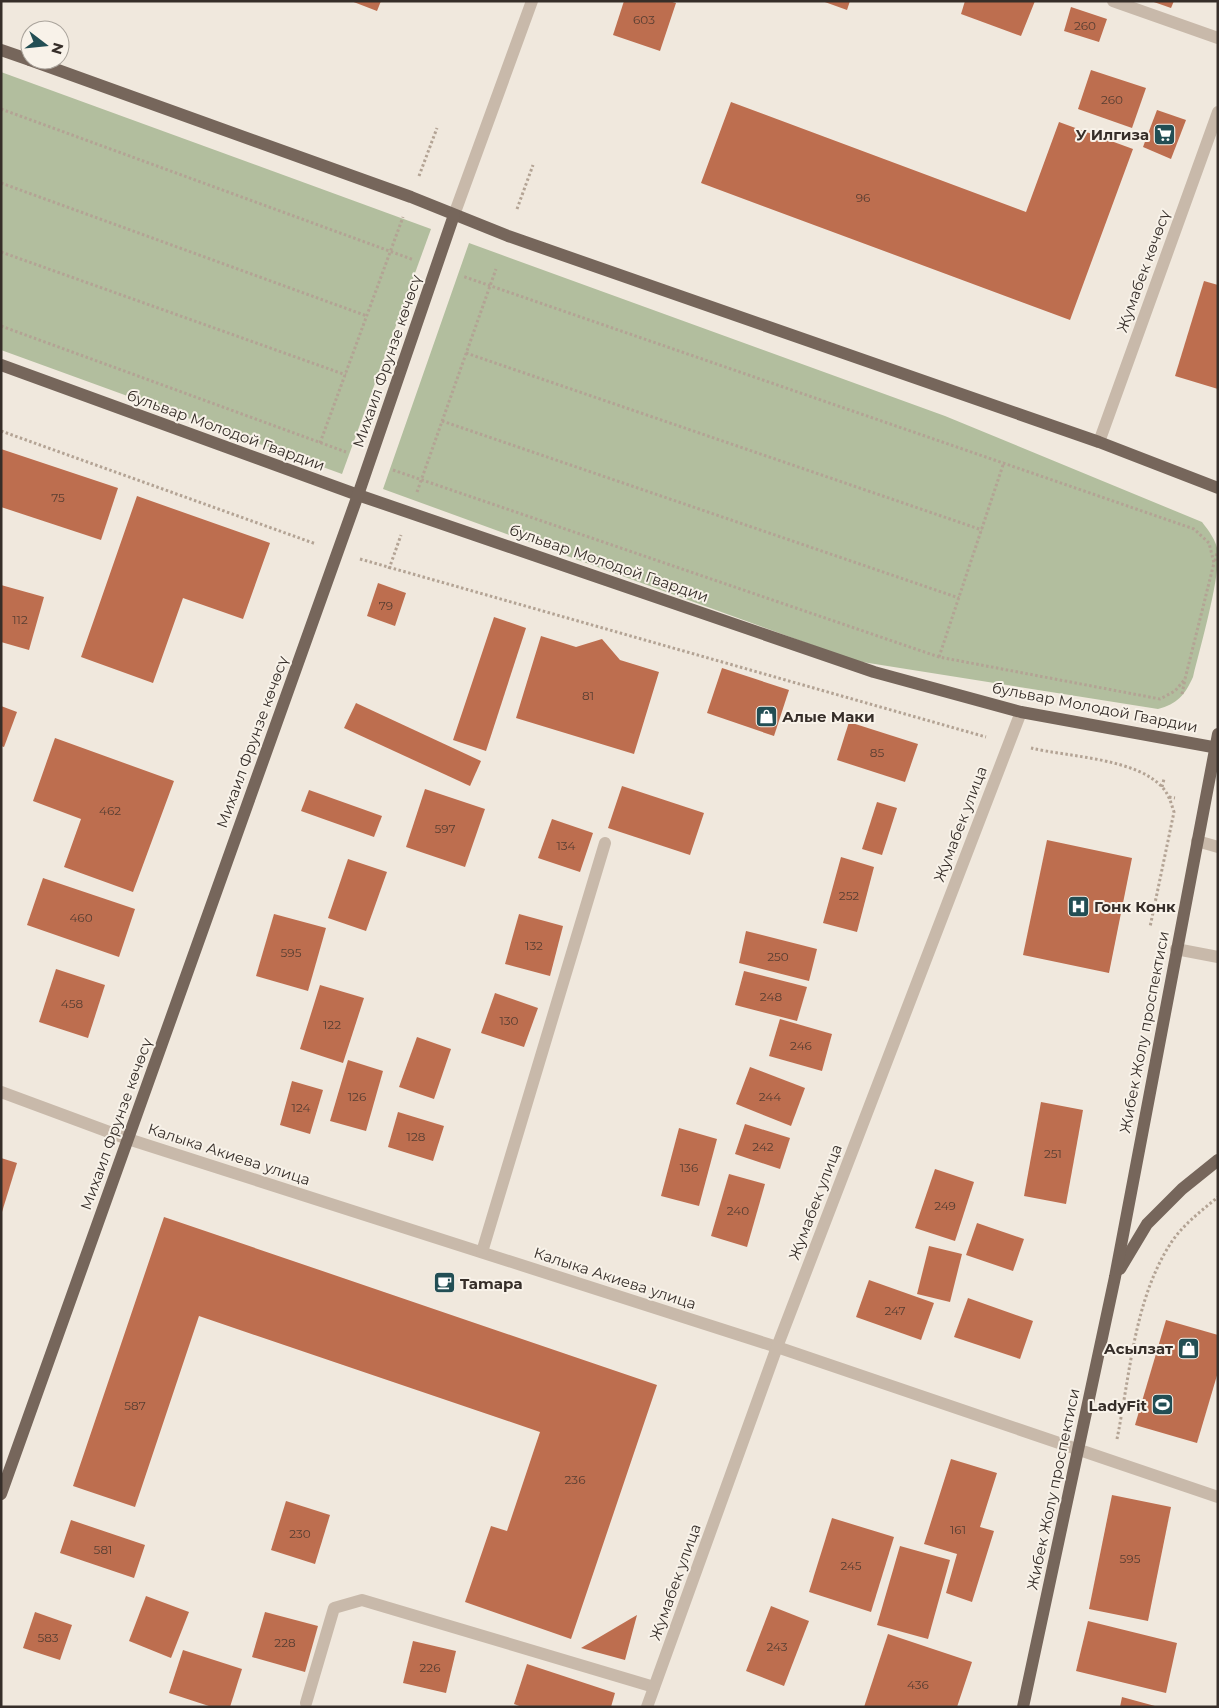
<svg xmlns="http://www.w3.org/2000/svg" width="1219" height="1708" viewBox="0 0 1219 1708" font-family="Montserrat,sans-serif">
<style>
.green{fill:#b2be9e}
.building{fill:#bd6e4f}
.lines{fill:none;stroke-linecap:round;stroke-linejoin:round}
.path{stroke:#b3a394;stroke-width:3;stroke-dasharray:2.5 2.5;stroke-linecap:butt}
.minor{stroke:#c8b9aa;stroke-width:12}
.major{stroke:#76665b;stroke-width:12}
.labels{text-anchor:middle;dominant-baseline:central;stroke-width:4;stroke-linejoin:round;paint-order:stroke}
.number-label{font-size:12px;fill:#583e32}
.poi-label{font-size:15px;font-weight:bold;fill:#362e29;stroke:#f8f2e9;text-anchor:end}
.street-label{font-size:15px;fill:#362e29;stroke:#f8f2e9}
</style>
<rect width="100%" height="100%" fill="#f0e8dd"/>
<g class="green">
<path d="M1,72l430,157 -89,245 -341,-124z"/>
<path d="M469,243l476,173 257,106c7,9 14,18 16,30 1,31 -17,92 -25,125 -8,18 -16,27 -35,32l-302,-48 -473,-172z"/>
</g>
<g class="building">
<path d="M351,1h30l-4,10z"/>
<path d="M624,1h45l7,2 -16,48 -47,-16z"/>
<path d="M822,1h28l-3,9z"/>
<path d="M965,1h70l-14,35 -60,-22z"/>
<path d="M1151,1h23l-3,7z"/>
<path d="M1071,7l36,12 -8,23 -35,-11z"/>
<path d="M1091,70l55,18 -14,40 -54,-19z"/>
<path d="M731,102l295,110 33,-90 74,27 -63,171 -369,-137z"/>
<path d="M1157,110l29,10 -15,39 -28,-12z"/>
<path d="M1204,281l14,4v104l-43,-13z"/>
<path d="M1,449l117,39 -17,52 -100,-33z"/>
<path d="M137,496l133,47 -27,76 -60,-21 -30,85 -72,-26z"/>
<path d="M378,583l28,10 -11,33 -28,-10z"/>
<path d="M1,585l43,12 -15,53 -28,-8z"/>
<path d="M494,617l32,11 -40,123 -33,-11z"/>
<path d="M541,636l35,11 26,-8 18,21 39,12 -25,82 -118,-36z"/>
<path d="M722,668l67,22 -15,46 -67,-23z"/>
<path d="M356,703l125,58 -11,25 -126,-58z"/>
<path d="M1,706l16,6 -13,35 -3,-1z"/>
<path d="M849,722l69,22 -13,38 -68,-22z"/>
<path d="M55,738l119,43 -41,111 -69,-25 17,-48 -48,-18z"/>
<path d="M622,786l82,27 -14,42 -82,-27z"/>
<path d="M425,789l60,20 -20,58 -59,-20z"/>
<path d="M309,790l73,26 -8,21 -73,-26z"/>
<path d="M877,802l20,6 -15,47 -20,-6z"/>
<path d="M552,819l41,14 -13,39 -42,-14z"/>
<path d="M1047,840l85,18 -23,115 -86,-18z"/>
<path d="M841,857l33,10 -17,65 -34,-9z"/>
<path d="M348,859l39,13 -21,59 -38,-13z"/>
<path d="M43,878l92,31 -16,48 -92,-32z"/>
<path d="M274,914l52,14 -18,63 -52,-15z"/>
<path d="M519,914l44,12 -13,50 -45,-12z"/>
<path d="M746,931l71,18 -8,32 -70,-18z"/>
<path d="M56,969l49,16 -17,53 -49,-16z"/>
<path d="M744,971l63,16 -10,34 -62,-16z"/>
<path d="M320,985l44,13 -21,65 -43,-14z"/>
<path d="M495,993l43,15 -14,39 -43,-14z"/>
<path d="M780,1019l52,15 -10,37 -53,-15z"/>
<path d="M417,1037l34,12 -17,50 -35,-12z"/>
<path d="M348,1060l35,11 -17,60 -36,-10z"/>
<path d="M750,1067l55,21 -14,38 -55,-22z"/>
<path d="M292,1081l31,9 -13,44 -30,-9z"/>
<path d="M1041,1102l42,8 -17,94 -42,-8z"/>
<path d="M398,1112l46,14 -11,35 -45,-14z"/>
<path d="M745,1124l45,14 -10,31 -45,-15z"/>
<path d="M679,1128l38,11 -18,67 -38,-10z"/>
<path d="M1,1158l16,5 -15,49h-1z"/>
<path d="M935,1169l39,13 -19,59 -40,-13z"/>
<path d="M729,1174l36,10 -18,63 -36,-11z"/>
<path d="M164,1217l493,168 -86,254 -106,-37 26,-76 16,5 33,-99 -341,-116 -64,191 -62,-21z"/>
<path d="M977,1223l47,16 -11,32 -47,-16z"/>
<path d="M929,1246l33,8 -12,48 -33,-8z"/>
<path d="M869,1280l65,23 -13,37 -65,-23z"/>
<path d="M968,1298l65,23 -13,38 -66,-22z"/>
<path d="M1166,1320l52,15v37l-21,71 -62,-18z"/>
<path d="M951,1459l46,14 -17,54 14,4 -22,71 -26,-9 11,-39 -33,-10z"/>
<path d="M1112,1495l59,12 -23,114 -59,-12z"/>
<path d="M286,1501l44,14 -15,49 -44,-14z"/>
<path d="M832,1518l62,19 -23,75 -62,-20z"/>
<path d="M71,1520l74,25 -11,33 -74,-25z"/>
<path d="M900,1546l50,14 -22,79 -51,-14z"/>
<path d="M146,1596l43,16 -18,46 -42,-17z"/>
<path d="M771,1606l38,15 -25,65 -38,-15z"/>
<path d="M35,1612l37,13 -12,35 -37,-12z"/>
<path d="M265,1612l53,14 -13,46 -53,-15z"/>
<path d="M637,1615l-12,45 -44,-12z"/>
<path d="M1088,1621l89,22 -11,50 -90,-22z"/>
<path d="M888,1634l84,28 -15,45h-93z"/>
<path d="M413,1641l43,10 -10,42 -43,-10z"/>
<path d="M183,1650l59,19 -12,38h-18l-43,-14z"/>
<path d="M527,1664l88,29 -4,14h-89l-8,-3z"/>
<path d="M1122,1697l33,9v1h-35z"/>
</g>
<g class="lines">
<g class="path">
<path d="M1,109l413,151"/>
<path d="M419,176l18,-48"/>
<path d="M1,183l366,133"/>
<path d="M517,209l16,-44"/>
<path d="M1,252l345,123"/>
<path d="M1,326l345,126"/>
<path d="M466,353l516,177"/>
<path d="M442,421l517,177"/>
<path d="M1,431l315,113"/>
<path d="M320,443l83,-226"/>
<path d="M393,470l546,187 221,42 15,-8 10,-12 29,-116 -5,-20 -15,-14 -732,-253"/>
<path d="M417,492l79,-223"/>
<path d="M360,559l626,178"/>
<path d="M1215,561l2,-9"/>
<path d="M389,569l12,-34"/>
<path d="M939,657l65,-195"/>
<path d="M1182,694l3,-15"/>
<path d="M1031,748c37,9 106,10 132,40 6,7 8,15 11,24l-24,115"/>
<path d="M1162,787l2,-8"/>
<path d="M1169,797l6,1"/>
<path d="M1117,1439c13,-64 17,-137 52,-193 12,-20 31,-34 49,-49"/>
</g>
<g class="minor">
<path d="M1113,1l105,37"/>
<path d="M454,215l78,-214"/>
<path d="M1099,442l119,-330"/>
<path d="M1197,841l21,6"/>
<path d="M1176,949l42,8"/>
<path d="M1,1092l127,47 649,208 441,150"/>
<path d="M482,1252l123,-409"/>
<path d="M306,1703l28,-95 28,-8 292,87"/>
<path d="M647,1707l130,-360 244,-635"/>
</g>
<g class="major">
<path d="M1,50l29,10"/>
<path d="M30,60l381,137 97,39 591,206 119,46"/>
<path d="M1,365l357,130 516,177 147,40 197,36"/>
<path d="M1120,1269l27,-45 35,-35 36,-29"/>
<path d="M1,1494l357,-999 96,-280"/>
<path d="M1023,1707l92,-430 103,-543"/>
</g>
</g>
<defs>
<symbol id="supermarket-square" viewBox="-11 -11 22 22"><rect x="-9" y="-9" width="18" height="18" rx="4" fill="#224e54" stroke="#f8f2e9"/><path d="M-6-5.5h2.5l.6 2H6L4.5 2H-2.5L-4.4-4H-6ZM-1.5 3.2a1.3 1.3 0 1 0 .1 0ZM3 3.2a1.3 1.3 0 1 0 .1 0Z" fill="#fff"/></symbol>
<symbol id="shop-square" viewBox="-11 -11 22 22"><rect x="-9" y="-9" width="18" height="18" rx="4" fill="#224e54" stroke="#f8f2e9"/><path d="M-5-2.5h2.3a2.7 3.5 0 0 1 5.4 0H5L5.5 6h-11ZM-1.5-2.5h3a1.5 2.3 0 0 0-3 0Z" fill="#fff"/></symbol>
<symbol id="hospital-square" viewBox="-11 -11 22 22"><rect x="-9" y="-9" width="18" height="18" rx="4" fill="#224e54" stroke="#f8f2e9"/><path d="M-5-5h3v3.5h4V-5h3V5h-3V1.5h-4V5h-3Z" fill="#fff"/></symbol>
<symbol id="cafe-square" viewBox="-11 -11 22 22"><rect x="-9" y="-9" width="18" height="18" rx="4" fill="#224e54" stroke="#f8f2e9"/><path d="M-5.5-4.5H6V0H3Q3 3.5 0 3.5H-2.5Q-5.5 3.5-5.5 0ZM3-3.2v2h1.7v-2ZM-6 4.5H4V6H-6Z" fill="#fff"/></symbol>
<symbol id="stadium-square" viewBox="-11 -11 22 22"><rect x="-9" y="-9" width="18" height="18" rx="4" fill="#224e54" stroke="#f8f2e9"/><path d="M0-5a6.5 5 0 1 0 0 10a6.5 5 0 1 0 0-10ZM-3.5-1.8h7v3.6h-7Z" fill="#fff"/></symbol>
</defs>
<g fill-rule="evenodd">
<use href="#supermarket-square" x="1152" y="122" width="25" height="25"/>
<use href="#shop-square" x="754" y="704" width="25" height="25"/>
<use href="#hospital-square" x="1066" y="894" width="25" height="25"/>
<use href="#cafe-square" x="432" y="1270" width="25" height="25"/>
<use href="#shop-square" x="1176" y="1336" width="25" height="25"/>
<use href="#stadium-square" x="1150" y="1392" width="25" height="25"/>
</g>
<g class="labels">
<g class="number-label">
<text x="644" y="19">603</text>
<text x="1085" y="25">260</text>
<text x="1112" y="99">260</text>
<text x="863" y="197">96</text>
<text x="58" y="497">75</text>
<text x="386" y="605">79</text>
<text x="20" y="619">112</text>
<text x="588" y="695">81</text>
<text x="877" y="752">85</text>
<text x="110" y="810">462</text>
<text x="445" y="828">597</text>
<text x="566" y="845">134</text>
<text x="849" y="895">252</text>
<text x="81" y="917">460</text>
<text x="534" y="945">132</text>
<text x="291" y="952">595</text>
<text x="778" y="956">250</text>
<text x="771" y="996">248</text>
<text x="72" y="1003">458</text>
<text x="509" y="1020">130</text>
<text x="332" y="1024">122</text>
<text x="801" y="1045">246</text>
<text x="357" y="1096">126</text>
<text x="770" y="1096">244</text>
<text x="301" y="1107">124</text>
<text x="416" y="1136">128</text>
<text x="763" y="1146">242</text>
<text x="1053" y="1153">251</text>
<text x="689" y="1167">136</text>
<text x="945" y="1205">249</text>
<text x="738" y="1210">240</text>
<text x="895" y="1310">247</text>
<text x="135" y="1405">587</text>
<text x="575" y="1479">236</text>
<text x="958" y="1529">161</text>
<text x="300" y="1533">230</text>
<text x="103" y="1549">581</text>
<text x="1130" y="1558">595</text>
<text x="851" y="1565">245</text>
<text x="48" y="1637">583</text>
<text x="285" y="1642">228</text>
<text x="777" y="1646">243</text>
<text x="430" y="1667">226</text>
<text x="918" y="1684">436</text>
</g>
<g class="poi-label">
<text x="1149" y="134">У Илгиза</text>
<text x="782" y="716" text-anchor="start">Алые Маки</text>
<text x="1094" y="906" text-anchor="start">Гонк Конк</text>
<text x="460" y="1283" text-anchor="start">Tamaра</text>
<text x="1173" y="1348">Асылзат</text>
<text x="1147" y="1405">LadyFit</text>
</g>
<g class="street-label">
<text transform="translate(1143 271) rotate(-70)">Жумабек көчөсү</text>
<text transform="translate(387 361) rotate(-71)">Михаил Фрунзе көчөсү</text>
<text transform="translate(226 430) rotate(20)">бульвар Молодой Гвардии</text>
<text transform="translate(609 563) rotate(19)">бульвар Молодой Гвардии</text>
<text transform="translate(1095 707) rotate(11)">бульвар Молодой Гвардии</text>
<text transform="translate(252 742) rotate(-70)">Михаил Фрунзе көчөсү</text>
<text transform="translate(960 824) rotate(-69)">Жумабек улица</text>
<text transform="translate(1144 1032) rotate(-79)">Жибек Жолу проспектиси</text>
<text transform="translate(116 1124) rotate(-70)">Михаил Фрунзе көчөсү</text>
<text transform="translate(229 1154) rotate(18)">Калыка Акиева улица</text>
<text transform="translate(815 1202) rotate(-69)">Жумабек улица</text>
<text transform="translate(615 1278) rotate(18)">Калыка Акиева улица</text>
<text transform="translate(1053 1489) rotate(-78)">Жибек Жолу проспектиси</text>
<text transform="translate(675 1582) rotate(-70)">Жумабек улица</text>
</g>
</g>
<rect width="1219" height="1708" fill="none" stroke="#362e29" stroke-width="5"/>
<g transform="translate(45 45) rotate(106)"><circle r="24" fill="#f8f2e9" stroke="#aaa49c"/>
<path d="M0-4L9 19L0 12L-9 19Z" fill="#224e54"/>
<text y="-8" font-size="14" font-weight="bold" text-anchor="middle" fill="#362e29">N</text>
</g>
</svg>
